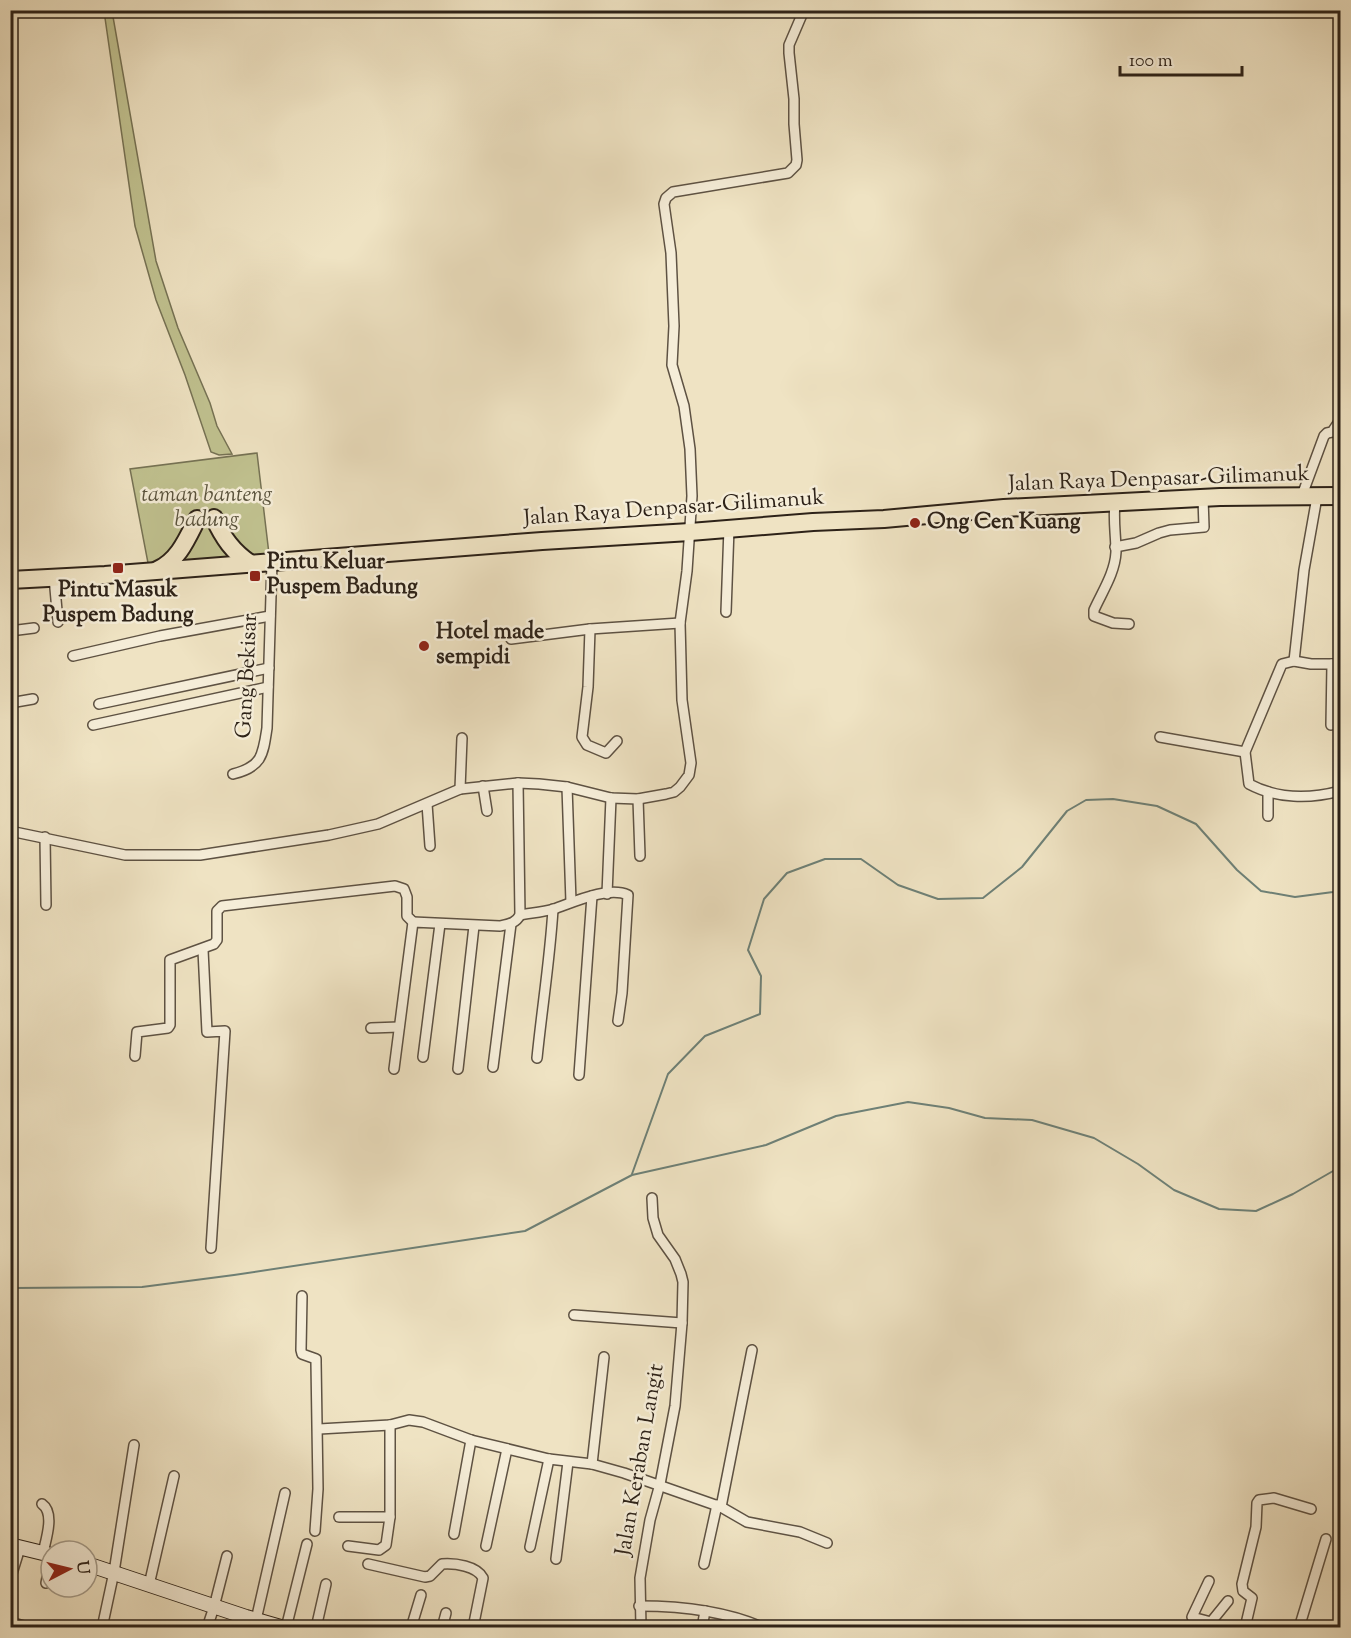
<svg xmlns="http://www.w3.org/2000/svg" width="1351" height="1638" viewBox="0 0 1351 1638" font-family="'Sorts Mill Goudy',serif">
<style>
.green{fill:#c0c18f;stroke:#767254;stroke-width:1.5}
.lines{fill:none;stroke-linecap:round;stroke-linejoin:round}
.stream{stroke:#6e8076;stroke-width:2}
.street-casing{stroke:#5e5243;stroke-width:12}
.secondary-casing{stroke:#2d2218;stroke-width:16}
.highway-casing{stroke:#2d2218;stroke-width:20}
.street{stroke:#f5edd8;stroke-width:9}
.secondary{stroke:#f5edd8;stroke-width:14}
.highway{stroke:#efe3c3;stroke-width:16}
.poi-dot{fill:#8f2418;stroke:#f5edd8;stroke-width:2}
.labels{text-anchor:middle;dominant-baseline:central;stroke-width:5;stroke-linejoin:round;paint-order:stroke}
.street-label{font-size:22px;fill:#2d2218;stroke:#f5edd8}
.park-label{font-size:22px;font-style:italic;fill:#59523c;stroke:#f5edd8}
.poi-label{font-size:22px;font-weight:bold;fill:#2d2218;stroke:#f5edd8;text-anchor:start}
</style>
<rect width="100%" height="100%" fill="#efe3c3"/>
<filter id="stains"><feTurbulence type="fractalNoise" baseFrequency=".00333" numOctaves="4"/><feColorMatrix values="0 0 0 0 .2 0 0 0 0 .09 0 0 0 0 .02 0 0 0 .5 -.17"/></filter>
<radialGradient id="worn" r=".72"><stop offset=".6" stop-color="#630" stop-opacity="0"/><stop offset="1" stop-color="#630" stop-opacity=".3"/></radialGradient>
<g class="green">
<path d="M104,11h8l44,250 22,67 32,75 7,23 15,28 -13,1 -8,-3 -26,-77 -29,-75 -21,-74z"/>
<path d="M257,453l12,101 -121,9 -18,-94z"/>
</g>
<g class="lines">
<g class="stream">
<path d="M632,1174l36,-100 37,-38 55,-22 1,-38 -13,-26 16,-51 23,-26 38,-14h36l37,26 40,14 45,-1 39,-31 45,-56 19,-11 27,-1 44,7 39,18 41,46 24,21 34,6 38,-5 7,-5"/>
<path d="M13,1288l129,-1 92,-12 291,-44 107,-56 134,-30 70,-29 72,-14 41,6 36,10 47,2 62,18 44,26 36,26 45,19 37,2 37,-17 47,-27"/>
</g>
<defs>
<g id="street">
<path d="M1301,498l23,-62 3,-3 5,-1 8,-12"/>
<path d="M1115,504c-2,16 1,32 1,48 -1,21 -14,40 -22,58v6l19,7 16,1"/>
<path d="M1115,547l21,-4 23,-10 11,-3 34,-3 -1,-29"/>
<path d="M54,577l4,45"/>
<path d="M726,612l3,-84"/>
<path d="M590,629l-2,58 -6,50 5,8 19,8 11,-12"/>
<path d="M10,631l24,-3"/>
<path d="M511,639l79,-10 90,-6"/>
<path d="M73,656l87,-20 110,-20"/>
<path d="M1294,661l10,-91 13,-73"/>
<path d="M1340,664h-29l-17,-3 -12,3 -37,88 4,32c28,15 61,15 91,7"/>
<path d="M10,703l23,-4"/>
<path d="M99,704l170,-36"/>
<path d="M93,725l175,-38"/>
<path d="M1331,725l1,-61"/>
<path d="M1160,737l85,15"/>
<path d="M233,774c29,-7 30,-19 34,-46l5,-166"/>
<path d="M483,786l4,25"/>
<path d="M567,787l4,115"/>
<path d="M460,789l2,-51"/>
<path d="M638,799l2,57"/>
<path d="M427,804l3,42"/>
<path d="M1268,816v-24"/>
<path d="M10,831l115,24h75l129,-20 49,-11 82,-35 58,-6 21,1 28,3 44,11 27,1 28,-5 8,-2 6,-5 9,-12 2,-12 -9,-63 -2,-77 7,-52 5,-75 -2,-47 -6,-43 -12,-41 2,-39 -3,-73 -7,-49 2,-6 7,-6 115,-19 8,-8 1,-5 -3,-36v-25l-5,-46v-8l15,-35"/>
<path d="M45,837l1,68"/>
<path d="M607,894l4,-96"/>
<path d="M520,915c11,-2 23,-3 34,-6 20,-7 54,-23 74,-14l-6,98 -4,28"/>
<path d="M203,950l4,82 18,-1 -14,217"/>
<path d="M371,1028l28,-1"/>
<path d="M135,1056l2,-24 31,-4 2,-3v-65l44,-16 3,-4v-29l5,-5 173,-20 9,3 3,8v19l6,6"/>
<path d="M423,1057l17,-133"/>
<path d="M537,1058c5,-50 13,-99 16,-149"/>
<path d="M493,1067l18,-143"/>
<path d="M394,1069l19,-147 87,4c9,-2 16,-3 20,-11l-2,-132"/>
<path d="M458,1069l16,-143"/>
<path d="M579,1075l13,-179"/>
<path d="M302,1296l-1,54 1,4 14,5v3l2,127 -3,42"/>
<path d="M574,1315l108,8"/>
<path d="M319,1429l71,-4 19,-5 14,2 48,18 78,19 43,5 32,9 97,34 26,15 53,10 27,11"/>
<path d="M592,1464l12,-107"/>
<path d="M42,1504c13,9 4,35 1,49"/>
<path d="M721,1507l31,-157"/>
<path d="M339,1517h51"/>
<path d="M454,1534l17,-94"/>
<path d="M348,1546l31,4 7,-5 4,-28v-92"/>
<path d="M486,1546l21,-97"/>
<path d="M530,1547l19,-88"/>
<path d="M556,1559l12,-97"/>
<path d="M368,1564l57,13 5,-1 12,-12c13,-1 35,2 41,14l-10,50"/>
<path d="M704,1564l13,-59"/>
<path d="M10,1580l10,-32"/>
<path d="M1209,1581l-17,36 19,5 9,6"/>
<path d="M46,1583l5,-27"/>
<path d="M149,1585l25,-109"/>
<path d="M639,1606c41,0 87,5 125,22"/>
<path d="M256,1620l29,-127"/>
<path d="M10,1622l21,6"/>
<path d="M1211,1622l17,-21"/>
<path d="M537,1627l2,1"/>
<path d="M102,1628l12,-56 20,-127"/>
<path d="M207,1628l7,-21 13,-51"/>
<path d="M286,1628l21,-84"/>
<path d="M316,1628l10,-44"/>
<path d="M411,1628l10,-33"/>
<path d="M442,1628l4,-15"/>
<path d="M641,1628l-1,-50 10,-58 10,-36 15,-78 7,-83 1,-41 -2,-8 -6,-15 -17,-24 -5,-17 -1,-20"/>
<path d="M702,1628l3,-17"/>
<path d="M1245,1628l7,-30 -9,-7 -1,-7 14,-57 1,-24 2,-3 15,-2 37,11"/>
<path d="M1299,1628l27,-89"/>
</g>
<g id="secondary">
<path d="M10,1545l41,10"/>
<path d="M87,1564l159,53 38,11"/>
</g>
<g id="highway">
<path d="M214,518c9,20 19,34 37,46"/>
<path d="M157,570c21,-9 30,-31 40,-51"/>
<path d="M10,580l95,-5 437,-34 148,-9 123,-10 71,-3 120,-11 216,-11 120,-1"/>
</g>
</defs>
<use href="#street" class="street-casing"/>
<use href="#secondary" class="secondary-casing"/>
<use href="#highway" class="highway-casing"/>
<use href="#street" class="street"/>
<use href="#secondary" class="secondary"/>
<use href="#highway" class="highway"/>
</g>
<g class="poi-dot">
<circle cx="915" cy="523" r="6"/>
<rect x="112" y="562" width="12" height="12" rx="3"/>
<rect x="249" y="570" width="12" height="12" rx="3"/>
<circle cx="424" cy="646" r="6"/>
</g>
<g class="labels">
<g class="street-label">
<text transform="translate(1159 480) rotate(-2)">Jalan Raya Denpasar-Gilimanuk</text>
<text transform="translate(674 509) rotate(-4)">Jalan Raya Denpasar-Gilimanuk</text>
<text transform="translate(248 676) rotate(-87)">Gang Bekisar</text>
<text transform="translate(641 1460) rotate(-80)">Jalan Keraban Langit</text>
</g>
<g class="park-label">
<text x="207" y="496">taman banteng<tspan x="207" dy="25">badung</tspan></text>
</g>
<g class="poi-label">
<text x="927" y="523">Ong Cen Kuang</text>
<text x="267" y="563">Pintu Keluar<tspan x="267" dy="25">Puspem Badung</tspan></text>
<text x="118" y="591" text-anchor="middle">Pintu Masuk<tspan x="118" dy="25">Puspem Badung</tspan></text>
<text x="436" y="633">Hotel made<tspan x="436" dy="25">sempidi</tspan></text>
</g>
</g>
<rect width="1351" height="1638" fill="none" stroke="#efe3c3" stroke-width="36"/>
<rect x="12" y="12" width="1327" height="1614" fill="none" stroke="#2d2218" stroke-width="3"/>
<rect x="18" y="18" width="1315" height="1602" fill="none" stroke="#2d2218" stroke-width="1.5"/>
<g transform="translate(69 1569) rotate(83)"><circle r="28" fill="#f5edd8" stroke="#a59c8b" stroke-width="1.5"/>
<path d="M0-4.5L10 22L0 15L-10 22Z" fill="#8f2418"/>
<text y="-9" font-size="16" font-weight="bold" text-anchor="middle" fill="#2d2218">U</text>
</g>
<path d="M1120 66v9h122v-9" fill="none" stroke="#2d2218" stroke-width="3"/>
<text x="1129" y="66" font-size="18" fill="#2d2218" stroke="#f5edd8" stroke-width="4.5" paint-order="stroke">100 m</text>
<rect width="100%" height="100%" filter="url(#stains)"/>
<rect width="100%" height="100%" fill="url(#worn)"/>
</svg>
